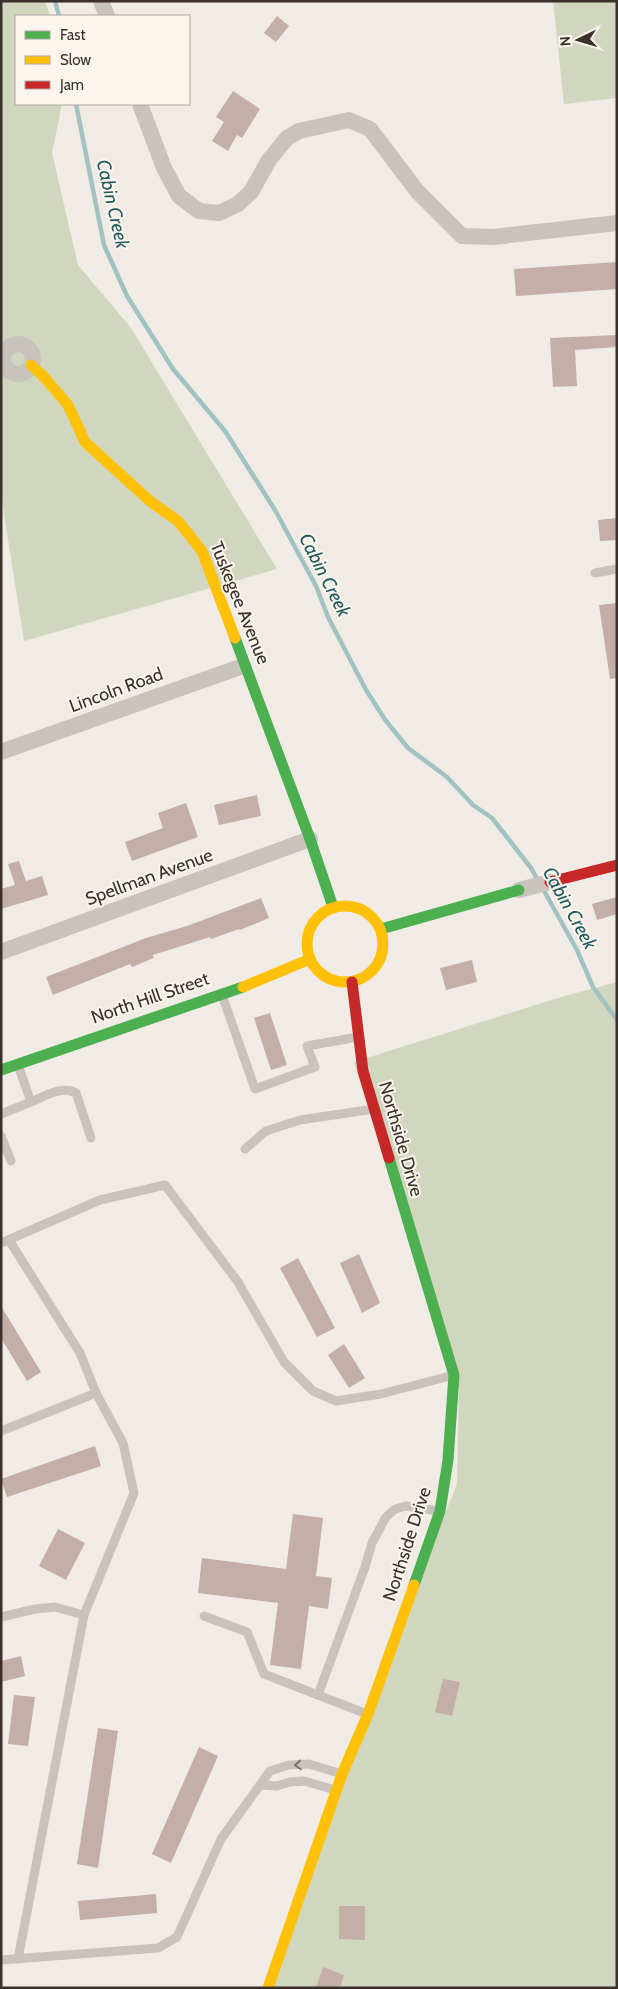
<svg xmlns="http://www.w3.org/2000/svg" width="618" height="1989" viewBox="0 0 618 1989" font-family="Cabin,sans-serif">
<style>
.green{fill:#d1d6bf}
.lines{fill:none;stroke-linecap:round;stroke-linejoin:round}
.stream{stroke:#a1c2c1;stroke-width:4.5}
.building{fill:#c3afa7}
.lane{stroke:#c9c3be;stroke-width:9}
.street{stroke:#c9c3be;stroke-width:16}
.fast{stroke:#4caf50;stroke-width:11}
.slow{stroke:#ffc107;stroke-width:11}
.jam{stroke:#c62828;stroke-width:11}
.oneway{stroke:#7b726d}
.labels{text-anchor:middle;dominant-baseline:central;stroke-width:4;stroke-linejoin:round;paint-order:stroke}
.street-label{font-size:18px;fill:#3b302b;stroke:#fbf5ee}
.water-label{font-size:19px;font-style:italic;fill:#1f5a5e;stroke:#fbf5ee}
</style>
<rect width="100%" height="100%" fill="#f0ebe5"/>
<g class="green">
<path d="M1,1h44l5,15h-34v88h46l-10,49 26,112 53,63 146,241 -253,72 -23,-146z"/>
<path d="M553,1h64v97l-53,6z"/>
<path d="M617,982v1006h-353l78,-217 115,-287 2,-95 -105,-327 207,-65z"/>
</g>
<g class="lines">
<g class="stream">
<path d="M55,1l4,15"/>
<path d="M76,104l28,141 23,51 46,73 52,62 50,79 41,76 12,31 38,73 20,31 22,27 39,29 26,28 19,13 39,50 8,14"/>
<path d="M543,889l34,61 16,37 24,33"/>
</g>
</g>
<g class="building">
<path d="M277,16l12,10 -13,16 -12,-9z"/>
<path d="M233,91l27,18 -18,29 -5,-3 -9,16 -16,-10 12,-19 -8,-5z"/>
<path d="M617,262v27l-101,7 -2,-27z"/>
<path d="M617,335v12l-42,3 2,36 -24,1 -3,-49z"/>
<path d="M617,518v22l-17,1 -2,-21z"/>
<path d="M617,603v75l-7,1 -11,-74z"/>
<path d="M257,795l4,21 -42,9 -5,-20z"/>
<path d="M186,803l12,34 -66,24 -7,-19 38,-14 -5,-15z"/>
<path d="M19,861l7,20 16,-5 6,19 -47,14v-20l14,-4 -7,-21z"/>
<path d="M617,897v17l-20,6 -5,-16z"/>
<path d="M261,898l8,20 -29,12 -1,-1 -28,10 -1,-2 -57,18 1,3 -22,9 -2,-3 -77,31 -7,-18 100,-39 41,-12z"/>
<path d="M472,960l5,22 -31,8 -6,-22z"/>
<path d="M270,1013l17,52 -16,5 -17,-52z"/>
<path d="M359,1254l21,49 -18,10 -22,-50z"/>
<path d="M298,1258l37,70 -18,9 -37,-69z"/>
<path d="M1,1306l40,66 -14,9 -26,-43z"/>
<path d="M344,1344l21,34 -16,10 -21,-33z"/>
<path d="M95,1446l6,20 -94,31 -6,-18z"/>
<path d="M293,1514l30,4 -7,58 16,2 -4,31 -19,-3 -8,63 -31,-4 8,-62 -80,-10 4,-35 84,11z"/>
<path d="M58,1529l27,14 -19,37 -27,-14z"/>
<path d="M21,1656l4,20 -24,6v-21z"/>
<path d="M443,1679l17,3 -8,34 -17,-4z"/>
<path d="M14,1695l21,2 -7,49 -20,-2z"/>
<path d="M98,1728l20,3 -20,137 -21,-4z"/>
<path d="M199,1747l19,9 -47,107 -19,-9z"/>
<path d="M156,1894l1,19 -77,7 -2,-19z"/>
<path d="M339,1906h26v34l-26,-1z"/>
<path d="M323,1967l21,8 -4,13h-24z"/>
</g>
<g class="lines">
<g class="lane">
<path d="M595,573l22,-4"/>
<path d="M222,995l33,94 60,-22 -8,-21 51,-9"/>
<path d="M18,1065l13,37c13,-5 30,-17 45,-9l15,45"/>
<path d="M1,1114l30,-12"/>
<path d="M1,1136l10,25"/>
<path d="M245,1149l21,-18 34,-11 74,-11"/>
<path d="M1,1243l99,-43 65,-15 73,97 46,80 29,29 23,10 45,-7 73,-19"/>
<path d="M1,1431l95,-38"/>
<path d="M204,1616l43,16 17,42 54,21 47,-128 7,-24 14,-26 9,-8 11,-3 33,5"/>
<path d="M1,1617l34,-8 20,-2 29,8 50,-122 -11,-50 -27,-50 -16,-40 -71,-113"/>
<path d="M318,1695l49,19"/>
<path d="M260,1785l17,1 13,-4 14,-1 31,9"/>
<path d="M18,1959l66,-344"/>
<path d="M1,1960l157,-12 19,-11 44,-98 49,-68 19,-6 20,-1 33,10"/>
</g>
<g class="street">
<path d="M101,1l6,15"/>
<path d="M140,104l24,64 15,28 20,15 20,2 19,-9 13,-12 18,-32 18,-22 12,-7 50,-11 21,9 47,62 45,45 31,1 124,-14"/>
<circle cx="18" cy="359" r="15"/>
<path d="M1,752l242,-86"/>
<path d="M519,890l31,-8"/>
<path d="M1,952l309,-113"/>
</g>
<g class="fast">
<path d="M235,638l75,201 23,68"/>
<path d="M381,929l138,-39"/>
<path d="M1,1070l242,-83"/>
<path d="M389,1158l65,217 -6,85 -8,51 -26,74"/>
</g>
<g class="slow">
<path d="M31,365l13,12 24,28 17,37 66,60 27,19 24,30 33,87"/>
<circle cx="345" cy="944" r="38"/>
<path d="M243,987l67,-28"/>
<path d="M268,1988l74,-214 26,-60 46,-129"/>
</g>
<g class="jam">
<path d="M550,882l67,-17"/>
<path d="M352,982l11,89 26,87"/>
</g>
</g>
<defs><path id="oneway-chevron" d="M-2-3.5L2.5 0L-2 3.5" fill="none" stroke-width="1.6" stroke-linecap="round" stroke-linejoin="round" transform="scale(1.25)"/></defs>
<use class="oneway" href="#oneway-chevron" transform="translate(298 1765) rotate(176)"/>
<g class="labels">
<g class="street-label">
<text transform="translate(240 603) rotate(68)">Tuskegee Avenue</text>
<text transform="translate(116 690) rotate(-20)">Lincoln Road</text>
<text transform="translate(149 877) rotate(-20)">Spellman Avenue</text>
<text transform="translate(150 998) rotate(-19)">North Hill Street</text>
<text transform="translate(401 1139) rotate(74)">Northside Drive</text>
<text transform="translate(407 1544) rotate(-72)">Northside Drive</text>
</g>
<g class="water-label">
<text transform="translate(113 204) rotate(77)">Cabin Creek</text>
<text transform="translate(325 575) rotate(63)">Cabin Creek</text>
<text transform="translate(570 908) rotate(61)">Cabin Creek</text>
</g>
</g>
<rect width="618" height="1989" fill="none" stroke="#3b302b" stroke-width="5"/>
<rect x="15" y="15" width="175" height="90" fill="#fbf5ee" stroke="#aea6a0"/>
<rect x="25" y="31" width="25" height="8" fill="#4caf50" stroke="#aea6a0"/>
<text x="60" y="40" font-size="15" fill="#3b302b">Fast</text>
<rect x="25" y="56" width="25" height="8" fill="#ffc107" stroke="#aea6a0"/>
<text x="60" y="65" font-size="15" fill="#3b302b">Slow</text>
<rect x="25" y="81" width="25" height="8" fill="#c62828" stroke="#aea6a0"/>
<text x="60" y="90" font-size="15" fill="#3b302b">Jam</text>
<g transform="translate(578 40) rotate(265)" stroke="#fbf5ee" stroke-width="4" paint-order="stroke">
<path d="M0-4L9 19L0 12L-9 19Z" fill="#3b302b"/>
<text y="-8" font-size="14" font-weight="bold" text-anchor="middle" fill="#3b302b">N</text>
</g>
</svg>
